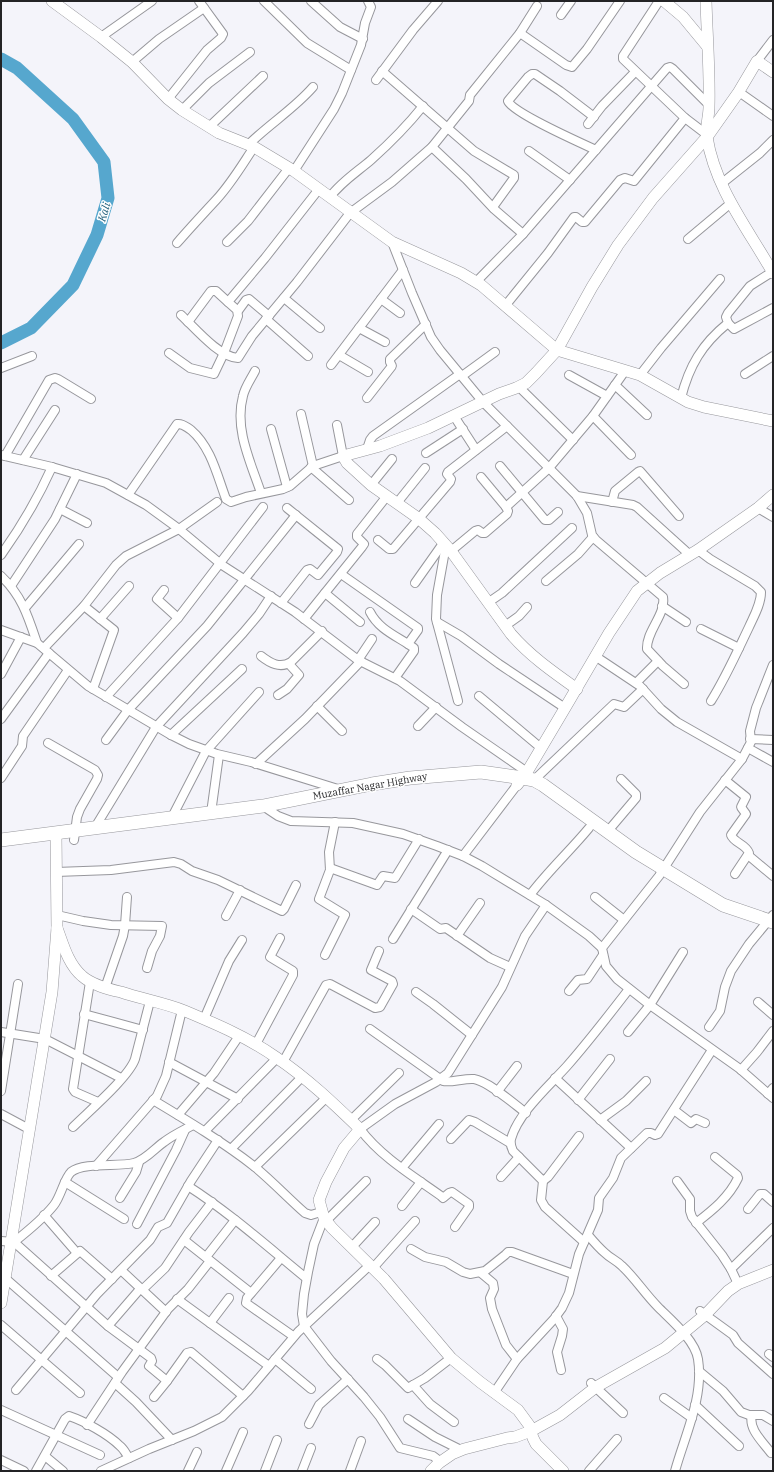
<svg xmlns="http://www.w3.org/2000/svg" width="774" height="1472" viewBox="0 0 774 1472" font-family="'IBM Plex Serif',serif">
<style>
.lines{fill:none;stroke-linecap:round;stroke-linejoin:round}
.river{stroke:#56a7ce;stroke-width:13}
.street-casing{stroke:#97979c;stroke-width:10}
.secondary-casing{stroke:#97979c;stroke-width:12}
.primary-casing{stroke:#97979c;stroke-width:14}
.street{stroke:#fff;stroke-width:8}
.secondary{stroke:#fff;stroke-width:11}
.primary{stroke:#fff;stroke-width:13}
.labels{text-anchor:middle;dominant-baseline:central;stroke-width:3;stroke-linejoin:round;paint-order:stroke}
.street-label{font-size:10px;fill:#232325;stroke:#fff}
.water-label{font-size:11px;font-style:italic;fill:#215f7b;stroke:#fff}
</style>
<rect width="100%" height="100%" fill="#f4f4fa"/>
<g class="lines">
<path class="river" d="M1,59l16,9 56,51 31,43 4,36 -11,37 -24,50 -42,43 -30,15"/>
<defs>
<g id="street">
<path d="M264,1l43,42 44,27"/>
<path d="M311,1l29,26 23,12"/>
<path d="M659,1l-36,55v3l62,59 21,16"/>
<path d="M561,15l10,-14"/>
<path d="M520,33l46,32 6,2 15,-18 33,-48"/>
<path d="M101,37l51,-36"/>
<path d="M757,61l16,-21"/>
<path d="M132,62l27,-23 45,-31"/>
<path d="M382,71l92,80 40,24v3l-21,29"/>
<path d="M376,80l37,-50 25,-29"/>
<path d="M739,92l34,24"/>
<path d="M168,99l39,-49 14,-12 2,-4 -24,-33"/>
<path d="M182,110l27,-27 41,-31"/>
<path d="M594,117l-34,-26 -25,-17h-3l-4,3 -20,24c5,12 73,42 88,49"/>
<path d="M588,124l14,-18 33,-34"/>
<path d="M209,127l54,-51"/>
<path d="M248,145c21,-21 46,-36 65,-58"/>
<path d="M432,147l34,32 28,30 29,25"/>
<path d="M529,151l41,29"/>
<path d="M294,171l40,-62 8,-16 19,-48 4,-22 6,-16 -3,-6"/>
<path d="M721,184l39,-31 13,-13"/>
<path d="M330,197c11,-15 27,-25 41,-37 19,-17 36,-34 52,-54"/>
<path d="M688,239l43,-36"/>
<path d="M227,242l21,-21 41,-53"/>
<path d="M392,242l20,51 19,44 9,13 43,52 94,94 10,17 5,22 4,5 67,57c3,18 -17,34 -16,52l16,17 21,18"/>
<path d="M177,243c13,-15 26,-29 39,-43 15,-16 26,-35 38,-53"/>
<path d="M476,282l47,-48 144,-166 3,-1 3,2 36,36"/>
<path d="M284,298l36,30"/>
<path d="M381,299l19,14"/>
<path d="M505,306l43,-53 26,-36h2l6,5h3l35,-42 5,-2 9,3 51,-63"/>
<path d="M238,311l8,-11 3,-1 20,17"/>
<path d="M181,315c14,13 38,42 57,43l14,-22 45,-54 53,-69 42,-31 40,-35 37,-46 1,-6 50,-62 17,-27"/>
<path d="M266,319l42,37"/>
<path d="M188,322l23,-31h5l12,11"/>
<path d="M728,323l6,6 39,-21"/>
<path d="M359,328l26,14"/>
<path d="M169,353l21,15 24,6 10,-21 14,-37 -1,-6 -9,-8 37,-44 54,-69"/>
<path d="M339,355l29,17"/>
<path d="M331,365l72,-95"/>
<path d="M1,368l31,-12"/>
<path d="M255,371c-4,8 -10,16 -12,25 -9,33 8,67 18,97"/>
<path d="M745,374l28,-18"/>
<path d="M569,375l38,21"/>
<path d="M640,375l21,-27 59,-69"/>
<path d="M462,376l33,-24"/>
<path d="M615,385l32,30"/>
<path d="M519,387l54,53"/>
<path d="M367,398l25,-32 -2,-4v-3l36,-35"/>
<path d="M681,398c8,-32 21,-54 47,-75l-2,-6 2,-4 22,-27 22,-14"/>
<path d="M301,414l12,52"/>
<path d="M454,416l22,34"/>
<path d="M593,416l38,39"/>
<path d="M271,429l16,58"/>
<path d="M367,449l3,-9 3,-4 87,-62"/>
<path d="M426,453l37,-24"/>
<path d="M1,455l51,12 54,16 40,22 33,24 43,36 73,47 63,48 42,21 62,46 65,45"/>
<path d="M5,456l44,-76 6,-2 3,1 33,20"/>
<path d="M23,460l32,-50"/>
<path d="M500,466l45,54h4l9,-8"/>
<path d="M311,467l38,33"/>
<path d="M481,477l25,30"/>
<path d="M371,485l21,-26"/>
<path d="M128,495l49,-71c6,-1 9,3 14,6 20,17 26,45 35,69l5,3 15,-5 37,-8 7,-3 23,-20 30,-10 -6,-31"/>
<path d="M577,496l56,9 4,2 53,48"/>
<path d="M612,502l3,-11 23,-19 2,-1 39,45"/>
<path d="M397,503l28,-35"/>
<path d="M758,508l15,9"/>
<path d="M60,509l27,14"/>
<path d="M378,540l11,9h4l57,-67 1,-3 -4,-5 1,-2 59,-46"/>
<path d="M446,545l-9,50 -1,24 22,82"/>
<path d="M698,550l12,9 45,27 6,6c0,12 -7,24 -12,35 -12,25 -23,50 -38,74"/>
<path d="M451,551l24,-20 3,-1 4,3h3l22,-19 1,-3 -2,-4 43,-39 44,-52 32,-45"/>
<path d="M1,555c20,-28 37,-57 51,-88"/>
<path d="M341,574l77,54v2l-10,14 6,4v3l-19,27"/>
<path d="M1,576c21,20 27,40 36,67"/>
<path d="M546,581l32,-27 15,-17"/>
<path d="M415,583l29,-41"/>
<path d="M11,586l44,-67 22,-45"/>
<path d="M164,590l-7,9 21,19"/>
<path d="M325,593l35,29"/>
<path d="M489,602l13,-9 70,-65"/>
<path d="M281,603l26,-33 3,-1 8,6 19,-23 1,-3 -51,-41"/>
<path d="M84,606l30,24 -21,59"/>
<path d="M662,606l24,16"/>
<path d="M25,608l54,-64"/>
<path d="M370,612c8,16 24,23 38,32"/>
<path d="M100,619l29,-33"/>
<path d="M304,619l58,-72 2,-3 -7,-7v-3l30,-38"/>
<path d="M437,622l24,14 38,28 66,44"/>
<path d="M505,626l14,-10 8,-9"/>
<path d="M701,629l38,19"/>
<path d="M1,630l36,13 51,43 83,49 18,9 28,10 34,8 87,27"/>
<path d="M44,648l40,-42 32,-41 10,-9 53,-27 38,-27"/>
<path d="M261,656c9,7 19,13 30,6l31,-31"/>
<path d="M595,656l45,30 21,23 16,13 65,37"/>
<path d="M358,660l14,-21"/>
<path d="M773,665l-17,43 -6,23 1,11 -9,17 -42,53 -41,64 -57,72 4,18 11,13 33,26 90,64 33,29"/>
<path d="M1,674l20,-37"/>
<path d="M636,683l22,-22"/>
<path d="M278,695l9,-6 12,-14 -10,-11"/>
<path d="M479,696l62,52"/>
<path d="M106,697l72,-79 85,-111"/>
<path d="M317,706l25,25"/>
<path d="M1,719l48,-66"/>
<path d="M418,726l18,-19"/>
<path d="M171,735l71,-66"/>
<path d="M750,739l23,1"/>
<path d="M106,740l22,-30 79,-84 89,-111"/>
<path d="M48,743l47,27 3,5 -1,4 -17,30 -3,8 -3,23"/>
<path d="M748,748l25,14"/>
<path d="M256,764l49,-45 56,-58"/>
<path d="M1,778l21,-32 1,-10 45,-66"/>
<path d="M534,780l80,-76 10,3 19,-18"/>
<path d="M725,780l21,17 -5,10 5,7 -15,21c3,8 15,9 18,18l-14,21"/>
<path d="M263,806l15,10 13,5 62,2 50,11 34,12 26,10 19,10 64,39 43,31 13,12"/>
<path d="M211,813l8,-58"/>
<path d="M171,819l35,-68 53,-59"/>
<path d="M94,829l62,-102 87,-94 16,-19 12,-18"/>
<path d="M608,831l28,-33v-4l-15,-15"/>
<path d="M748,855l25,21"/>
<path d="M463,856l54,-71"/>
<path d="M330,868l47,17 6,-9 12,2 24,-39"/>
<path d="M56,872l55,-2 63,-8 7,2 11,7 26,9 64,31 2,-2 12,-24"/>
<path d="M530,895c18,-24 40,-44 59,-67"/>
<path d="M595,897l29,23"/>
<path d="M411,909l29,20 6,-1 44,30 20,9"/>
<path d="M57,915l26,6 28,4 51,1 -2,10 -8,15 -5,17"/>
<path d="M226,916l14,-26"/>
<path d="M457,936l23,-33"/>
<path d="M393,939l55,-89"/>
<path d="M325,955l20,-40 -26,-16 11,-29 -1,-18 6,-30"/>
<path d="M90,982l-17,107 2,3 23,10"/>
<path d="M105,988l18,-52 2,-11 2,-28"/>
<path d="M569,991l9,-11 9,-1 16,-24"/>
<path d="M416,992l17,12 39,31"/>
<path d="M758,1002l15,13"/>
<path d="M84,1014l59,16"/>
<path d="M204,1019l25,-58 13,-21"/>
<path d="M709,1027l11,-16 5,-24 6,-16 18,-27 24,-29"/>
<path d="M370,1029l73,52c7,2 22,-3 31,-2 14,2 40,25 52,34"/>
<path d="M1,1032l44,7 76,39"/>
<path d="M628,1032l22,-27 33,-53"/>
<path d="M256,1044l37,-69v-4l-23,-14 10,-19"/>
<path d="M169,1062l69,37"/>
<path d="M283,1062l43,-77 4,-1 45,24 5,-1 13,-23 -1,-3 -21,-11 8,-19"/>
<path d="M741,1070l16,-18 16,-21"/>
<path d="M555,1078l76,70"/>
<path d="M1,1091l17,-107"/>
<path d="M497,1092l20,-26"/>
<path d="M768,1094l5,-6"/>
<path d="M153,1100c35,21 70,42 102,67 18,15 33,31 50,46l6,2 10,-3"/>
<path d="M578,1100l32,-41"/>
<path d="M674,1110l17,13 5,-4 9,4"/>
<path d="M1,1114l28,15"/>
<path d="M178,1115l36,-42 25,-37"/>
<path d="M351,1120l48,-47"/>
<path d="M600,1120l26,-19 20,-20"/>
<path d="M73,1127c15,-15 56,-50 62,-68l15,-58"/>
<path d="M205,1131l72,-73"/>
<path d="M451,1139l18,-19 6,2 35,21"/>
<path d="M231,1149l71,-72"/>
<path d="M96,1166l61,-70 9,-20 16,-66"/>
<path d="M255,1167l71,-69"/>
<path d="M402,1168l37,-44"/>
<path d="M501,1177l18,-20"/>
<path d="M543,1181l5,-4 31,-41"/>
<path d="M677,1181l13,18v12l2,6 30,38 9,14"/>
<path d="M65,1182l59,37"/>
<path d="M188,1186c42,27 80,61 118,92"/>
<path d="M120,1198l16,-26 3,-10"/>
<path d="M402,1206l19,-24"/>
<path d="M748,1209l12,-15h4l9,8"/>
<path d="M44,1215l33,38"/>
<path d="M324,1218l-10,26 -6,28 -4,22 -2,20 2,12 27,35 33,36 16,20 20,31 33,8 8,6"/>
<path d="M326,1221l40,-40"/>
<path d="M696,1223c17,-13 33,-26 42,-45l-1,-3 -22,-18"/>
<path d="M137,1224l39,-74 9,-20"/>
<path d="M455,1227l14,-20v-3l-17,-12 -3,1 -6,5 -2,-2c-28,-20 -60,-39 -81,-67l35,-25 41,-22 12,-9 54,-86 23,-51 21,-31"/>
<path d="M588,1235c5,6 11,13 17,18 5,5 11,7 17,13 13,12 23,28 36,41 13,13 37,33 40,52 6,38 -13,76 -23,112"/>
<path d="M184,1240l67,53"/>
<path d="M1,1241l13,1c14,-11 29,-23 40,-37 7,-9 10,-26 17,-33 13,-10 47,-5 63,-9 12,-3 21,-15 30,-21 9,-7 20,-12 29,-17"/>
<path d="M14,1242l94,84 43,32 1,3 -3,5 18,15 20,-28 4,-1 52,44"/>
<path d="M584,1242l-39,-35 -4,-7 2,-19 -30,-30c-2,-4 -3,-7 -2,-12 7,-26 38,-53 56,-73 22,-25 42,-51 62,-77"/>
<path d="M352,1247l23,-25"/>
<path d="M411,1249l14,8 21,5 17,10 7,2 15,-3 20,-16 3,-3h4l61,22"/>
<path d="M206,1257l29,-37"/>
<path d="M281,1258l-34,40 -1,5 47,33"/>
<path d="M373,1268l42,-47"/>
<path d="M121,1270l45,42"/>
<path d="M481,1273l12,10 1,6 -4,9 2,11 14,36 11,14"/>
<path d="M51,1276l29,-25 32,28"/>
<path d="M5,1278l113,99"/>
<path d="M738,1284l-7,-15 42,-41"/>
<path d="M142,1290l23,-22 24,-36 23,-30"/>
<path d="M177,1299l92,67"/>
<path d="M700,1311l33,24 5,8 35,31"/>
<path d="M556,1316l7,13 -1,7 -5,16 4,18"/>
<path d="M210,1323l19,-25"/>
<path d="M1,1325l79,68"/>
<path d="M108,1326l32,-37"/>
<path d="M769,1354l4,3"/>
<path d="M275,1359l36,30"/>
<path d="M377,1359l8,6 23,23 17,-10 26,-20"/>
<path d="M699,1371l24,20 18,21 8,3h14l10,6"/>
<path d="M115,1383l21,19 36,38"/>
<path d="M591,1383l32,30"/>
<path d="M413,1385l17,19 24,18"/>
<path d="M16,1390l81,-96 53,-54 8,-13 9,-4 24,-42 27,-41"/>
<path d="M494,1393l23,-34 37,-40 8,-11 7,-15 10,-39 19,-44 1,-12 14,-20 8,-20 26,-25h4l4,2 3,-1 54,-84"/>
<path d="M154,1397l13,-16"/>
<path d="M664,1398l28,20"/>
<path d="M695,1405l44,41"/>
<path d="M1,1410l99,45"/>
<path d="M752,1415c-4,14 11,27 19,38"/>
<path d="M408,1419l27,18 26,13"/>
<path d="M309,1424l10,-19 29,-26"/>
<path d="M87,1425l35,-53 46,-63 20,-20 22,-28"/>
<path d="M45,1456l18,15"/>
<path d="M1,1460l23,11"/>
<path d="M36,1471l29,-52 4,-3c15,5 39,18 51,30 4,3 6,8 9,12"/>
<path d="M101,1471l48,-22 45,-18 28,-14 26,-26 50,-59 72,-67"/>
<path d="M188,1471l9,-19"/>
<path d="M226,1471l17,-39"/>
<path d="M265,1471l12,-31"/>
<path d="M302,1471l9,-23"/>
<path d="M350,1471l11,-30"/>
<path d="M589,1471l28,-32"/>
</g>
<g id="secondary">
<path d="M52,1l49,36 31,25 36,37 14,11 37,23 35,14 40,24 98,71 69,31 20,12 76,65 83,25 48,27 16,5 69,14"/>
<path d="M664,1l19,16 24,29"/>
<path d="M706,1c1,35 4,71 3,106 0,10 -4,21 -2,30 8,51 41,92 66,136"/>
<path d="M577,689c-24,-17 -47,-33 -66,-55l-60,-83 -16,-18 -17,-15 -47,-33 -24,-22 -4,-7 37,-10 48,-18 71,-34 17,-6 10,-5 10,-10 21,-23 35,-63 26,-42 35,-47 54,-61 31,-44 19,-32 16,11"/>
<path d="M517,785l10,-13 38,-64 44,-75 28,-42 23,-18 38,-23 60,-42 15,-13"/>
<path d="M57,928c6,16 11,36 25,48 10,9 26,13 39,16 21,7 44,11 64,19 31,13 64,27 92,47 30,20 57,46 83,71l-16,19 -18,34 -7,18 5,18 8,10 52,51 67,79 29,24 38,28 11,15 4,13 3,6 27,27"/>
<path d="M1,1303l51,-311 5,-64 -1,-94"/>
<path d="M431,1471l8,-8 13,-9 12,-5 43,-11 8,-1 16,-6 29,-16 36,-28 69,-39 40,-33 23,-24 10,-7 35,-14"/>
</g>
<path id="primary" d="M1,840l262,-34 109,-22 38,-6 71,-6 42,6 11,2 9,5 93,67 87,53 50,17"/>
</defs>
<use href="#street" class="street-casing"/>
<use href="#secondary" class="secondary-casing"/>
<use href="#primary" class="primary-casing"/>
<use href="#street" class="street"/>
<use href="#secondary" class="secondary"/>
<use href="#primary" class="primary"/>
</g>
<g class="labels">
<g class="street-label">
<text transform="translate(370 786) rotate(-10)">Muzaffar Nagar Highway</text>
</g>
<g class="water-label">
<text transform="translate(104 212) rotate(-73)">Kali</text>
</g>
</g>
<rect width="774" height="1472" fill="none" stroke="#232325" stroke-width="4"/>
</svg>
